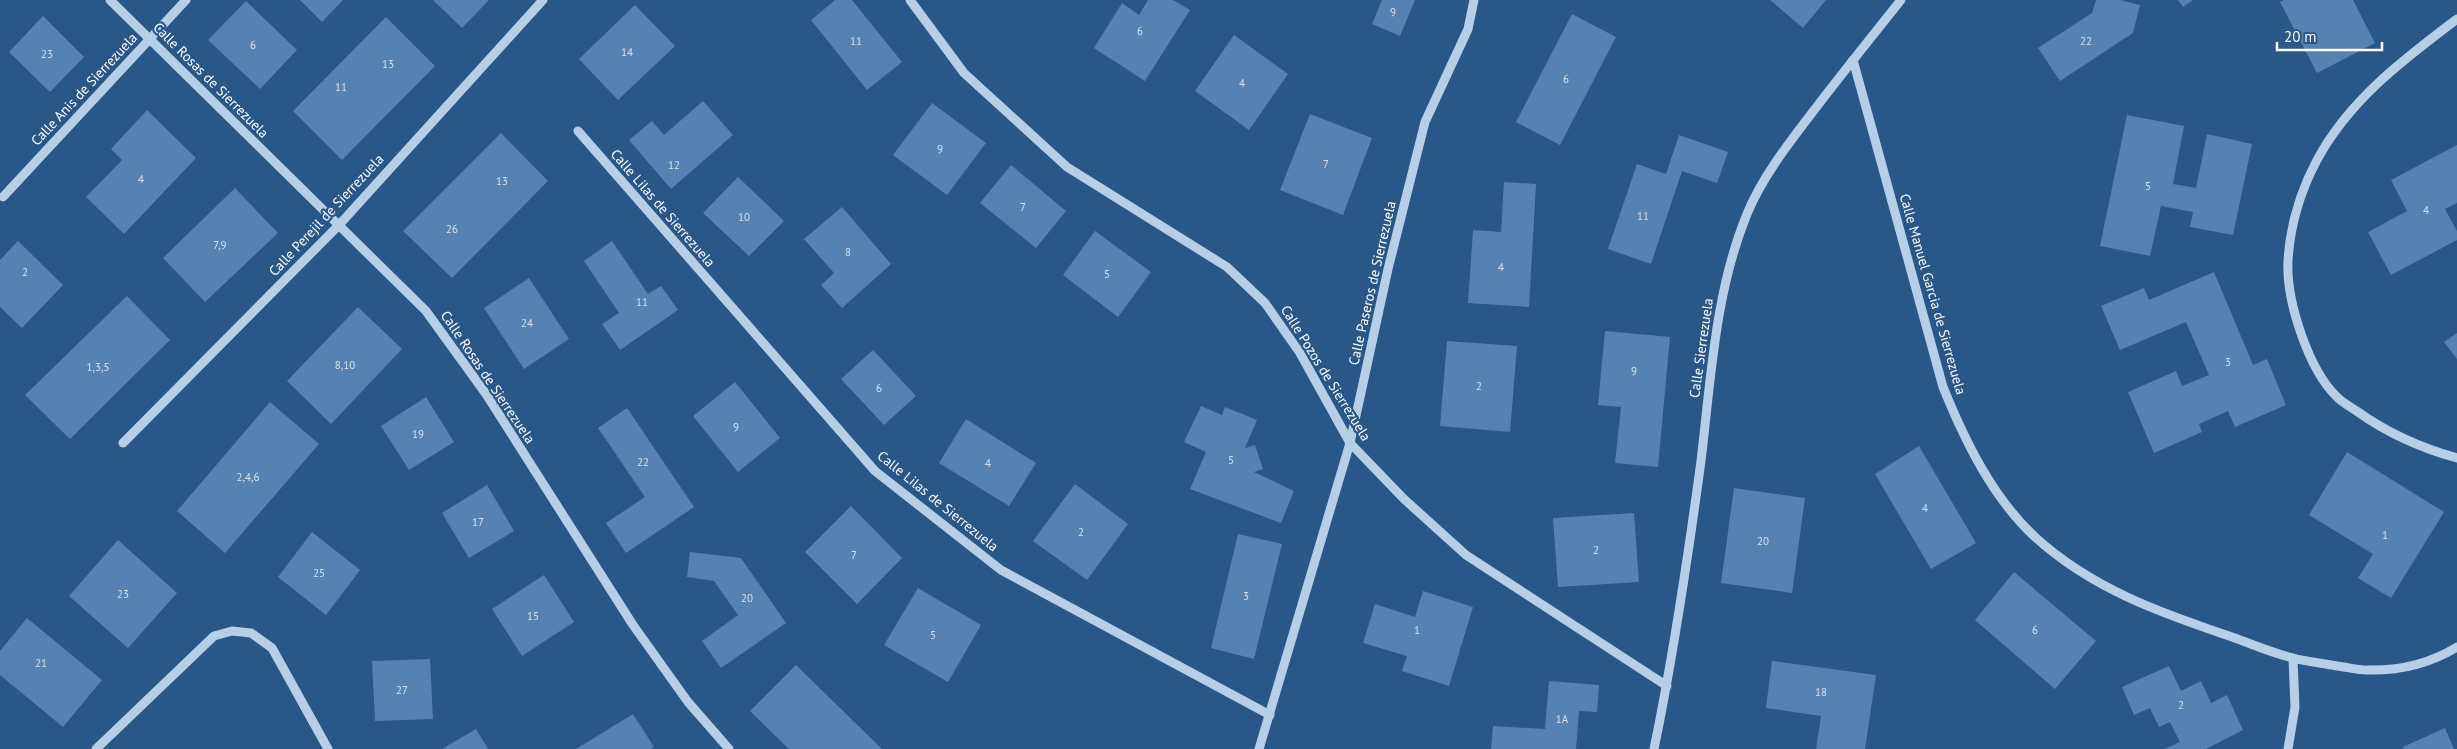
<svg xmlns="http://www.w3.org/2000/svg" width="2457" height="749" viewBox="0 0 2457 749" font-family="'PT Sans',sans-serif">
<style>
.building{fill:#5682b1}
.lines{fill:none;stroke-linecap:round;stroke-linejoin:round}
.minor{stroke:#b6cfe8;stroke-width:9}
.labels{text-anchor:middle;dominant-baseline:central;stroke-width:4.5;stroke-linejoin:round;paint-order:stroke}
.number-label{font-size:11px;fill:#d5e0ec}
.street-label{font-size:14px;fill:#fff;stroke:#295788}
</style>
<rect width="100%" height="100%" fill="#295788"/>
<g class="building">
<path d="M300,0h43l-21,22z"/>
<path d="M433,0h56l-27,28z"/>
<path d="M835,0h17l50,62 -35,28 -56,-70z"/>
<path d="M1148,0h25l17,10 -45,71 -51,-33 28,-45 17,12z"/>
<path d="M1382,0h33l-15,36 -28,-12z"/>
<path d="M1770,0h56l-23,28z"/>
<path d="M2096,0h24l20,5 -7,28 -73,48 -22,-33 54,-35z"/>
<path d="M2178,0h15l-10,7z"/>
<path d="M2284,0h69l22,43 -58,30 -37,-71z"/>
<path d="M246,1l51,49 -37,39 -52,-49z"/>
<path d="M635,5l40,41 -57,54 -39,-41z"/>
<path d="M1572,14l44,23 -56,108 -44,-23z"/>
<path d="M43,16l41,41 -34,35 -41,-40z"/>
<path d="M386,17l49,49 -93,94 -49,-49z"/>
<path d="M1234,35l54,39 -39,56 -54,-39z"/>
<path d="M703,101l30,34 -62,54 -42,-49 23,-19 12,14z"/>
<path d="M932,103l54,40 -39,52 -54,-40z"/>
<path d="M147,110l49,48 -72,76 -38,-37 36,-37 -11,-11z"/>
<path d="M1310,114l62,24 -29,77 -63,-25z"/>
<path d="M2127,115l57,11 -11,58 23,4 11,-54 45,10 -19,91 -43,-8 3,-15 -32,-6 -11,50 -50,-10z"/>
<path d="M501,133l47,48 -96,97 -49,-47z"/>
<path d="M1679,135l49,17 -11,31 -35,-12 -31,93 -43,-15 29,-85 29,10z"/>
<path d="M2457,145v58l-12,6 12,22v9l-66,35 -23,-43 39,-21 -16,-31z"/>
<path d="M1011,165l55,46 -30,37 -56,-45z"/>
<path d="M738,177l46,44 -35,35 -46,-43z"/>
<path d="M1504,182l32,2 -7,123 -61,-4 5,-73 28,2z"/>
<path d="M235,188l43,45 -73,69 -42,-44z"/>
<path d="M842,207l49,57 -49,44 -21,-23 13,-12 -30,-34z"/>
<path d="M1095,231l56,41 -33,45 -55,-42z"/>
<path d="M18,241l45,44 -41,43 -22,-21v-47z"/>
<path d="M612,241l36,53 13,-8 17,24 -58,40 -18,-26 17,-11 -35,-52z"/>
<path d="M2214,272l39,93 14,-6 19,46 -51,22 -7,-16 -29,13 3,8 -48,21 -26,-61 48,-21 6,15 27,-11 -23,-53 -66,28 -19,-44 43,-18 5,12z"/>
<path d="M529,278l40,61 -45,30 -40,-61z"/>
<path d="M127,296l43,44 -100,99 -45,-44z"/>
<path d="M358,307l44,42 -71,75 -44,-43z"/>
<path d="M1605,331l65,6 -12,130 -43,-4 6,-56 -23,-2z"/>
<path d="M2457,333v26l-13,-17z"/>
<path d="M1447,341l70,5 -7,86 -70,-6z"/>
<path d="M873,350l43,46 -32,29 -43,-46z"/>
<path d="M735,382l45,56 -42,34 -45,-56z"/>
<path d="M426,397l28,45 -45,28 -28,-44z"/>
<path d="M270,402l49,42 -94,109 -48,-42z"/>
<path d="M1201,406l21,9 3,-8 32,13 -12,28 10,-3 8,24 -9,3 40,19 -13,32 -91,-34 16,-37 -22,-10z"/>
<path d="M627,408l67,99 -68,46 -20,-30 39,-26 -47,-69z"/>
<path d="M966,419l70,44 -27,43 -70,-43z"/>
<path d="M1919,446l57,97 -45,26 -56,-95z"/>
<path d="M2347,452l97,60 -53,86 -33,-20 15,-24 -64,-39z"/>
<path d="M1075,484l53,40 -41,56 -54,-39z"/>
<path d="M487,485l27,46 -45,27 -27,-45z"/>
<path d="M1734,488l71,10 -13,95 -71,-10z"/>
<path d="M851,506l51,52 -45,46 -52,-52z"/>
<path d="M1634,513l5,69 -81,5 -5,-69z"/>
<path d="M312,532l48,38 -34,45 -48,-38z"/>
<path d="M1238,534l44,10 -28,115 -43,-11z"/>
<path d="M118,540l59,53 -49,55 -59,-52z"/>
<path d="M690,552l51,6 45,65 -65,45 -19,-27 36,-26 -24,-34 -27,-4z"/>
<path d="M2014,572l82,69 -41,48 -80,-69z"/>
<path d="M544,575l30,47 -52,34 -30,-47z"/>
<path d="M918,588l63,37 -33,57 -64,-37z"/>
<path d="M1423,591l50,16 -24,79 -47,-15 5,-15 -44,-13 12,-39 40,13z"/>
<path d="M27,618l75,62 -39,47 -63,-52v-24z"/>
<path d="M430,659l3,60 -58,2 -3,-60z"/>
<path d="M1772,661l104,14 -11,74h-49l5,-33 -55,-8z"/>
<path d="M796,665l86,84h-93l-39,-38z"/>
<path d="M2169,666l12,25 20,-10 10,22 16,-8 16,35 -37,19h-42l16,-7 -10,-20 -11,5 -9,-19 -16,7 -12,-28z"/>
<path d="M1549,681l50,4 -2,27 -18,-1 -3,38h-85l2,-23 52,3z"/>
<path d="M633,714l21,33 -3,2h-75z"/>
<path d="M2445,728l9,21h-50l-1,-2z"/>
<path d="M476,729l12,20h-46z"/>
</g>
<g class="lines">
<g class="minor">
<path d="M110,0l316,311 60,83 147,231 55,77 41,47"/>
<path d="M910,0l54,73 103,94 160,100 38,36 35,50 50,90 54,56 62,56 201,131"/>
<path d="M2457,19c-53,40 -108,81 -140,141 -16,30 -27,66 -29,101 -2,39 20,108 49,136 6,6 14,10 21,15 31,22 63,36 99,46"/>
<path d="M1853,60l90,327c22,54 49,110 92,150 57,52 126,76 197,100 20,7 40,16 61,21 14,4 30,5 44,8 10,1 20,4 30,4 33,1 62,-6 90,-23"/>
<path d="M578,131l297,340 126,99 269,145"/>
<path d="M3,197l183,-197"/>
<path d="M123,443l216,-218 204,-225"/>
<path d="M96,749l118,-113 18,-5 19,2 21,15 56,101"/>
<path d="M1259,749l91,-306 38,-174 37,-147 43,-93 6,-29"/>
<path d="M1654,749c20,-96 34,-192 47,-288 10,-83 14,-169 46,-247 16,-39 45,-75 71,-109 27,-35 55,-70 83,-105"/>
<path d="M2288,749l7,-42 -2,-48"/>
</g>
</g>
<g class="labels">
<g class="number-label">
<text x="1393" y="12">9</text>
<text x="1140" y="31">6</text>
<text x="856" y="41">11</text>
<text x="2086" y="41">22</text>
<text x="253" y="45">6</text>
<text x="627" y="52">14</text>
<text x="47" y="54">23</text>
<text x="388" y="64">13</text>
<text x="1566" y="79">6</text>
<text x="1242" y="83">4</text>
<text x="341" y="87">11</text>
<text x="940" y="149">9</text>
<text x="1326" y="164">7</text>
<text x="674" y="165">12</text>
<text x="141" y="179">4</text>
<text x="502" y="181">13</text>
<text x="2148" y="186">5</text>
<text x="1023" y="207">7</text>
<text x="2426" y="210">4</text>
<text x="1643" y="216">11</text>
<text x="744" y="217">10</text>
<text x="452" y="229">26</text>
<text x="220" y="245">7,9</text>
<text x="848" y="252">8</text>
<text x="1501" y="267">4</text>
<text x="25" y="272">2</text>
<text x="1107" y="274">5</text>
<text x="642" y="302">11</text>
<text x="527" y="323">24</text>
<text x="2228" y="362">3</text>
<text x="345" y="365">8,10</text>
<text x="98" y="367">1,3,5</text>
<text x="1634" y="371">9</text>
<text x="1479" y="386">2</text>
<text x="879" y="388">6</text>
<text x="736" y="427">9</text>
<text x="418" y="434">19</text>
<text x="1231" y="460">5</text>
<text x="643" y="462">22</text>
<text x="988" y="463">4</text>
<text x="248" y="477">2,4,6</text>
<text x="1925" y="508">4</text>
<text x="478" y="522">17</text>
<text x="1081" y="532">2</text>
<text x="2385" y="535">1</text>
<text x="1763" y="541">20</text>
<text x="1596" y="550">2</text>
<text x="854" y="555">7</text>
<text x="319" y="573">25</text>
<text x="123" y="594">23</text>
<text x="1246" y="596">3</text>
<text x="747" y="598">20</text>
<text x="533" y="616">15</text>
<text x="1417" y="630">1</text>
<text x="2035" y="630">6</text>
<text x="933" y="635">5</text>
<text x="41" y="663">21</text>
<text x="402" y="690">27</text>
<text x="1821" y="692">18</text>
<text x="2181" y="705">2</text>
<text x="1562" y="719">1A</text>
</g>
<g class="street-label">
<text transform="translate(211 80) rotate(45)">Calle Rosas de Sierrezuela</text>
<text transform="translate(84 89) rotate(-47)">Calle Anis de Sierrezuela</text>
<text transform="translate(663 208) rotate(49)">Calle Lilas de Sierrezuela</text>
<text transform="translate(326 215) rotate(-47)">Calle Perejil de Sierrezuela</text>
<text transform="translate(1372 283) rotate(-77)">Calle Paseros de Sierrezuela</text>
<text transform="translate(1933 294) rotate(74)">Calle Manuel Garcia de Sierrezuela</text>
<text transform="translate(1701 348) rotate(-82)">Calle Sierrezuela</text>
<text transform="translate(1326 373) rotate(58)">Calle Pozos de Sierrezuela</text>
<text transform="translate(488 377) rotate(56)">Calle Rosas de Sierrezuela</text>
<text transform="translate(938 501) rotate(39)">Calle Lilas de Sierrezuela</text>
</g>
</g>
<path d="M2277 42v8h105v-8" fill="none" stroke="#ffffff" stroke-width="2.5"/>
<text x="2284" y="42" font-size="15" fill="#ffffff" stroke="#295788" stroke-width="4" paint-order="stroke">20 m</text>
</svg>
